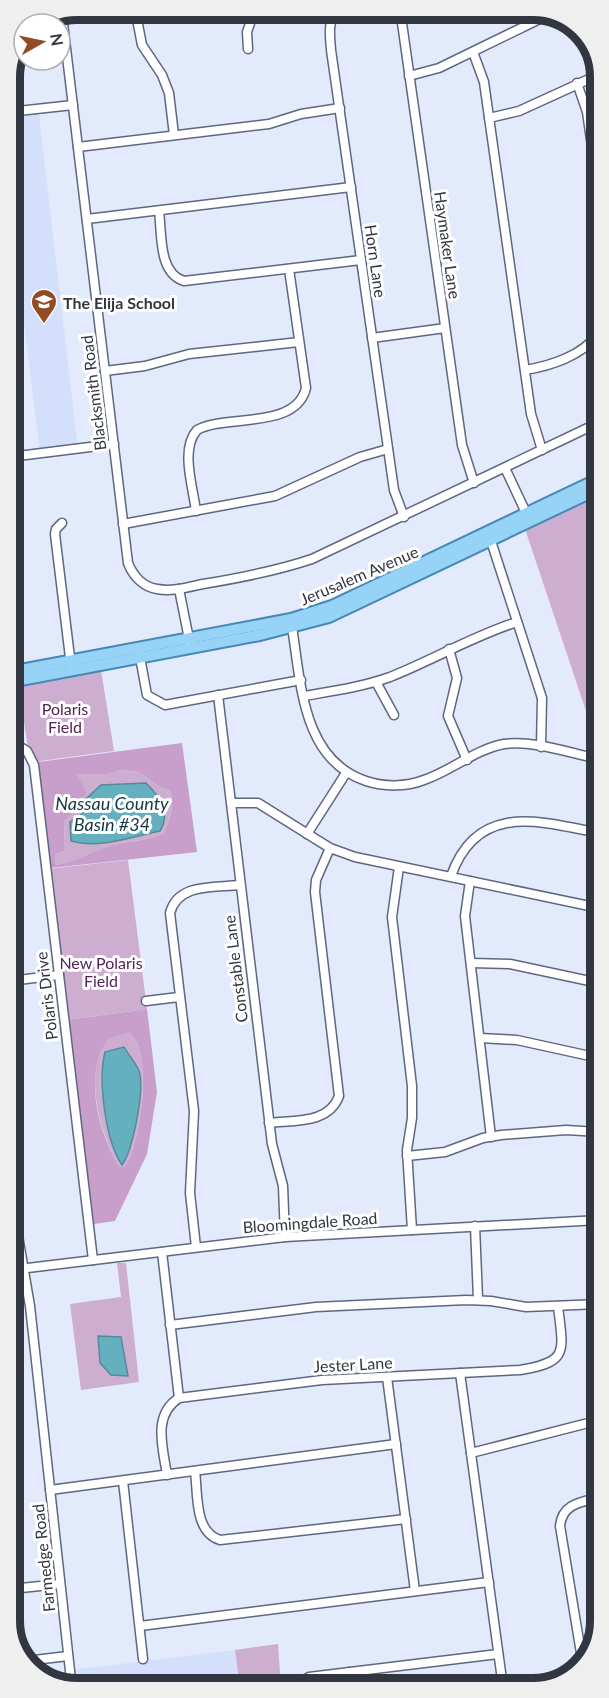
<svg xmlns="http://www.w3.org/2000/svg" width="609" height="1698" viewBox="0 0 609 1698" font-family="Lato,sans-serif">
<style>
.built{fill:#d4dffc}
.green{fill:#ceaed0}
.forest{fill:#c89ecb;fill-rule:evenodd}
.water{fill:#65b0bf;stroke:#558b99;stroke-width:1.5}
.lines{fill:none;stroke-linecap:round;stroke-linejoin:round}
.minor-casing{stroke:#5d6780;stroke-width:11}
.major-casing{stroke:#4688b4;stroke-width:14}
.minor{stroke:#fff;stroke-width:8}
.major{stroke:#97d2f7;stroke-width:10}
.labels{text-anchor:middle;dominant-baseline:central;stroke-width:6;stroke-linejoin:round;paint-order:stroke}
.street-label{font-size:16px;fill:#313641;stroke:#fff}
.poi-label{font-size:16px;font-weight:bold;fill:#313641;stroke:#fff;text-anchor:start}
.park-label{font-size:16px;fill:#532157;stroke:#fff}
.water-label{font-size:18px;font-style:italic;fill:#143940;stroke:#fff}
.rim{fill:none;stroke:#313641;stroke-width:8}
</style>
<rect width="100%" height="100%" fill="#e3eafc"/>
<g class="built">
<path d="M38,107l40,342 -38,4 -31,-252v-91z"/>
<path d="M235,1650l5,38 -167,1 -2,-19z"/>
</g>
<g class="green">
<path d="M598,488l1,234 -10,-2 -66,-197z"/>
<path d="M101,670l13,81 -81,11 -4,-8 -11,-69z"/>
<path d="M121,770l18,2 21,15 10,3c5,16 0,28 -6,43 -17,8 -37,8 -55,13 -19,6 -33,15 -53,19l-1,-11 10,-3 -1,-29 14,-15 9,-15 -12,-18h34z"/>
<path d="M128,860l19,149 -81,11 -19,-151z"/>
<path d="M129,1033c25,18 12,111 -4,133l-5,1c-18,-30 -31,-73 -22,-109 2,-7 7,-14 11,-21z"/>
<path d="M117,1263h9l13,119 -58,8 -11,-86 51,-7z"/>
<path d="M278,1644l3,44h-41l-5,-38z"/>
</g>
<g class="forest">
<path d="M182,743l15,109 -146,16 -13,-106zM121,770l18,2 21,15 10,3c5,16 0,28 -6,43 -16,8 -37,8 -55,13 -19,6 -33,15 -53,19l-1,-11 10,-3 -1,-29 14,-15 9,-15 -11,-18h33z"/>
<path d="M147,1009l10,83 -10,62 -32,67 -21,3 -27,-204zM129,1033c25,17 12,111 -4,133l-5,1c-19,-30 -31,-73 -22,-108 2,-7 7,-15 11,-21z"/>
</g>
<g class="water">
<path d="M146,783c13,13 26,29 14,48 -29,6 -60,18 -89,10l-1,-19 12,-8 4,-15 15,-14z"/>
<path d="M124,1047c4,7 12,16 15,24 6,18 -6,79 -17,94 -17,-25 -24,-85 -17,-113z"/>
<path d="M98,1336l23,1 7,39 -17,-1 -11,-12z"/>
</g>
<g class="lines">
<defs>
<g id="minor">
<path d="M135,9l7,36 20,30 7,18 5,42"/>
<path d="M268,9h4"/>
<path d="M319,9l15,5"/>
<path d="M338,9c-11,13 -8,26 -7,41l63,440 10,27"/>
<path d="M400,9l62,436 12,38"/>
<path d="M62,15l66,548c5,13 15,24 29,26 15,3 32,-2 46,-5 37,-6 73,-13 109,-25l286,-136"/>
<path d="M248,49l-1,-17 8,-23"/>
<path d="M473,52l11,30 47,332 11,36"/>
<path d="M13,65l5,46"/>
<path d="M409,76l30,-8 111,-54"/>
<path d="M577,83l10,29 11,76"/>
<path d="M9,112l64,-7"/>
<path d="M489,118l30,-7 79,-36"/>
<path d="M78,147l191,-23 32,-10 39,-6"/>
<path d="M159,211c3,22 -1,62 25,70l177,-21"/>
<path d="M87,219l264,-32"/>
<path d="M372,338l73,-10"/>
<path d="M525,370c25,-4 57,-14 73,-36"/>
<path d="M105,371l40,-5 44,-12 110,-12"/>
<path d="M10,457l104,-13"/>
<path d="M505,468l23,49"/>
<path d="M196,511c-3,-24 -16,-62 1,-81 29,-16 99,0 109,-42l-17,-119"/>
<path d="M62,523l-6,6 -1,5 16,132"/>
<path d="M123,524l152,-28 85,-39 28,-8"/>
<path d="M489,535l53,163 -1,49"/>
<path d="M10,560l4,35 -4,14"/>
<path d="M179,589l11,55"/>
<path d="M291,621c10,57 9,138 75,160 18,6 40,6 58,-1 27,-9 52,-31 80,-36 30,-4 65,9 95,15"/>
<path d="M449,649l8,29 -9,38 19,44"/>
<path d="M139,652l8,43 18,10 136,-25"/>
<path d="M376,682l18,33"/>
<path d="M218,695l54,449 11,42 2,51"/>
<path d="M304,696c29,-5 58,-9 86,-19 43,-17 83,-41 127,-55"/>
<path d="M10,740l17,11 7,14 59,495"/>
<path d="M232,803h26l72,45 25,9 244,51"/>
<path d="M307,834l39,-61"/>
<path d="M399,867l-7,50 20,169v32l-5,32 5,80"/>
<path d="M451,876c26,-74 88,-55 148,-43"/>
<path d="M470,881l-5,35 26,221"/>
<path d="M471,963l39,1 89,19"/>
<path d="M10,981l49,-6"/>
<path d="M146,1001l33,-4"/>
<path d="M480,1038l37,2 82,18"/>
<path d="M269,1123c25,-3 60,1 70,-27l-24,-204 1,-12 14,-32"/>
<path d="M407,1156l38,-4 38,-14 18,-3 65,-5 33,2"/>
<path d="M11,1211l6,19 13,76 42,383"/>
<path d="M475,1226l3,73"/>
<path d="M196,1247l-6,-54 4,-82 -24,-198c8,-30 43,-25 70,-28"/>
<path d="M162,1252l17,146"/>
<path d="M11,1270l274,-33 314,-17"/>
<path d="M170,1325l146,-18 150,-7 25,1 35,6 74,-3"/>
<path d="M460,1373l43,314"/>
<path d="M387,1377l28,214"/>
<path d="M471,1453l129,-33"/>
<path d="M195,1471c3,23 -1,61 25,69l186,-21"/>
<path d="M167,1475c-4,-27 -15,-60 12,-77l143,-18 198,-10c50,-8 43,-19 38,-64"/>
<path d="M123,1481l20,178"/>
<path d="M50,1490l346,-46"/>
<path d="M11,1589l49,-5"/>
<path d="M140,1626l349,-44"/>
<path d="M26,1661l42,-5"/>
<path d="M583,1665l-23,-139c2,-22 21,-24 40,-29"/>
<path d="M349,1672l2,16"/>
<path d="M290,1688l19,-11 189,-23"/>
</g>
<g id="major">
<path d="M10,672l281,-53 41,-13 266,-127"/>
<path d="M10,682l250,-47 69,-18 269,-128"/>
</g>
</defs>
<use href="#minor" class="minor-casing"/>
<use href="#major" class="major-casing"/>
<use href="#minor" class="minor"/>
<use href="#major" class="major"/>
</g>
<defs>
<symbol id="school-pin" viewBox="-11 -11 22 30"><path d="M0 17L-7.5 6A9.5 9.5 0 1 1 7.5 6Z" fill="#924c23" stroke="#fff"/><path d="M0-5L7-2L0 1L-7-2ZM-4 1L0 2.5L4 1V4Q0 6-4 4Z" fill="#fff"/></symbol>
</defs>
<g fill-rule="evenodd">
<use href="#school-pin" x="29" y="287" width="30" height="40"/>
</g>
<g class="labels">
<g class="street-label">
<text transform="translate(448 245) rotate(82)">Haymaker Lane</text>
<text transform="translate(376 261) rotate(82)">Horn Lane</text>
<text transform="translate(93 393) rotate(-97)">Blacksmith Road</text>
<text transform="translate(359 575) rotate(-23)">Jerusalem Avenue</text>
<text transform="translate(235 969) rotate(-97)">Constable Lane</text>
<text transform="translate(46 996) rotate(-97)">Polaris Drive</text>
<text transform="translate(310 1222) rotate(-4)">Bloomingdale Road</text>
<text transform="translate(353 1364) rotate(-3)">Jester Lane</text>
<text transform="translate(43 1558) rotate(-96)">Farmedge Road</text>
</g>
<g class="poi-label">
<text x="63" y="302">The Elija School</text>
</g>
<g class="park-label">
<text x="65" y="708">Polaris<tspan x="65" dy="18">Field</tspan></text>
<text x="101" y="962">New Polaris<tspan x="101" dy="18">Field</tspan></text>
</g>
<g class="water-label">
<text x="112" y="803">Nassau County<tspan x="112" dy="21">Basin #34</tspan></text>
</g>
</g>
<path d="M0 0H609V1698H0ZM77 20H533A57 57 0 0 1 590 77V1621A57 57 0 0 1 533 1678H77A57 57 0 0 1 20 1621V77A57 57 0 0 1 77 20Z" fill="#efeff0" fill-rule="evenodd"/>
<path class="rim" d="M77 20H533A57 57 0 0 1 590 77V1621A57 57 0 0 1 533 1678H77A57 57 0 0 1 20 1621V77A57 57 0 0 1 77 20Z"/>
<g transform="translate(42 42) rotate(81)"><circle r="28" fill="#ffffff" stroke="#adafb3" stroke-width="1.5"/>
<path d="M0-4.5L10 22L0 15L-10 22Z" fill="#924c23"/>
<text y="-9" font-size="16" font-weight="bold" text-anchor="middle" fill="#313641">N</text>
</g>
</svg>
